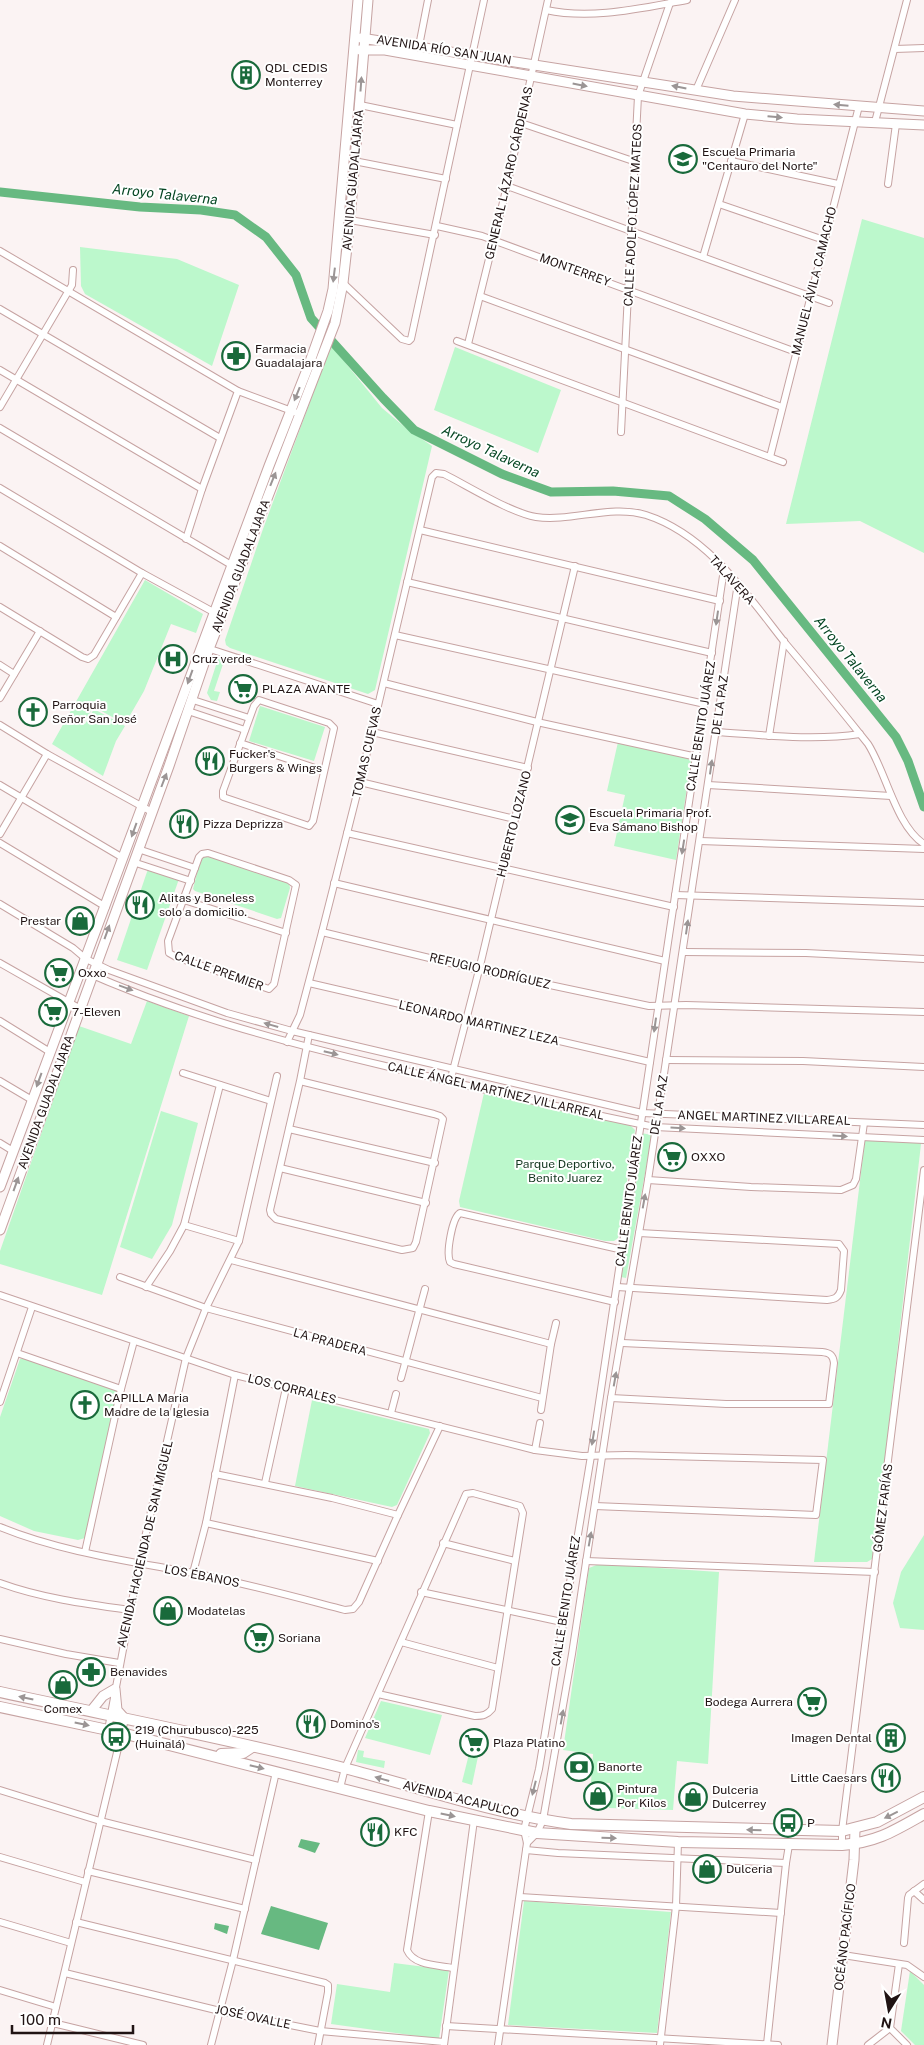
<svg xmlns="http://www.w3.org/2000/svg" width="924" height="2045" viewBox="0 0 924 2045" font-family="'Public Sans',sans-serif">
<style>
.green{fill:#bcf8cc}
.water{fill:#67b981}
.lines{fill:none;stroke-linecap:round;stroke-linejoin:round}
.canal{stroke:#67b981;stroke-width:9}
.street-casing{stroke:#c6a3a2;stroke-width:8}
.secondary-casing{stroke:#c6a3a2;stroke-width:11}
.primary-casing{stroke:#c6a3a2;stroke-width:12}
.street{stroke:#fff;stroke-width:6}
.secondary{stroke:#fff;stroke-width:9}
.primary{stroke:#fff;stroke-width:10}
.oneway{fill:#9b9595}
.labels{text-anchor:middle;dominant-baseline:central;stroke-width:4;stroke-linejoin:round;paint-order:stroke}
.street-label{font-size:12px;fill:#201313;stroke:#fff}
.poi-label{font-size:12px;fill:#201313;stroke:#fff;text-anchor:start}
.park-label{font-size:12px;fill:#153821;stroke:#fff}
.water-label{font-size:14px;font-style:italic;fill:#054623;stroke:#fff}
</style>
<rect width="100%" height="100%" fill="#fbf3f3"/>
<g class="green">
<path d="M862,219l62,19v315l-64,-32 -74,3z"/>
<path d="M80,247l97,12 62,26 -27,81 -127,-72 -4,-8z"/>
<path d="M331,345l51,63 24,20 26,18 -57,244 -7,4 -138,-46 -4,-3 -1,-5 38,-111z"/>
<path d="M455,347l106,43 -23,63 -104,-43z"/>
<path d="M145,580l58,34 -7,19 -25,-9 -27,67 -19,33 -31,-17 -11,16 2,1 9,-15 31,17 -9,15 -13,35 -51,-32z"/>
<path d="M222,656l8,1 -1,4h-5l-10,30 6,1 -3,9 -6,-1 -4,-7 11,-34z"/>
<path d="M260,706l65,21 -11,34 -65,-20z"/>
<path d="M618,742l67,15 6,4 -15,99 -62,-14 11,-51 -18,-4z"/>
<path d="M206,854l83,29 1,5 -9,30 -4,1 -82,-28 -2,-2 8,-32z"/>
<path d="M148,869l31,10 -32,91 -30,-10z"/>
<path d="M147,1001l42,15 -87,279 -102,-31v-13l79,-225 52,18z"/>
<path d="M484,1093l145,31 6,6 -17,108 -4,3h-9l-145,-34 -1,-6z"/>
<path d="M161,1111l37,12 -26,102 -20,34 -32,-12z"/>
<path d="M641,1133l11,2 -26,143 -5,-1z"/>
<path d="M865,1139l56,3v2l-47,410 -2,5 -5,3h-53z"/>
<path d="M23,1358l93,31v7l-31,142 -7,2 -44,-9 -34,-15v-99l20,-58z"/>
<path d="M312,1400l117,29 1,4 -33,72 -5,2 -97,-21z"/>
<path d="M924,1535v95l-24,-2 -7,-25 8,-31z"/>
<path d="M599,1564l120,8 -11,192 -31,-3 -4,49 -64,-2 1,-25 -19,-1 2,-28 -30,-4 26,-182z"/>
<path d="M381,1701l61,14 -12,40 -65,-17z"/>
<path d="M471,1746l9,1 -8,38 -10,-3z"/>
<path d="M358,1750l6,1 -1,6 22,4 -1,7 -28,-6z"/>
<path d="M524,1901l147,11 -14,121 -149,-8z"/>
<path d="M394,1963l55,7 -10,69 -108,-15 6,-40 53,8z"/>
<path d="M910,1971l14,14v60h-9l-14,-14z"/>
</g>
<g class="water">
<path d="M301,1839l19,4 -5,10 -17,-6z"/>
<path d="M271,1906l57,17 -9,27 -58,-16z"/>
<path d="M215,1923l14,3 -2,8 -13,-5z"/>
</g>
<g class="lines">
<path class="canal" d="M0,192l140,15 61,3 34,5 31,22 30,38 15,43 72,80 31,32 88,44 49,18 62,-1 56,5 36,23 48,41 143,177 12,24 16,46"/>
<defs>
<g id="street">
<path d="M546,10c46,10 95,-2 141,-10"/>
<path d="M419,46l9,-46"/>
<path d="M895,49l29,-1"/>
<path d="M696,90l39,-90"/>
<path d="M360,105l97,20"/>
<path d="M875,122l32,-122"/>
<path d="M521,123l115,39"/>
<path d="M354,161l92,18"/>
<path d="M731,161l107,23"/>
<path d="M888,184l8,-60"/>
<path d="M507,186l322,117"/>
<path d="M719,204l105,36"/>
<path d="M350,220l85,15"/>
<path d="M437,226l45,10 314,116"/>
<path d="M0,251l238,140 62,23"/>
<path d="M703,257l42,-143"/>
<path d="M343,283l59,56 7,2 2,-2 73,-339"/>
<path d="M480,296l302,111"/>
<path d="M0,309l220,129"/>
<path d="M457,341l326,121"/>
<path d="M468,344l39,-158 41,-186"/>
<path d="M0,370l202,119"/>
<path d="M0,407l72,-122 1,-15"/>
<path d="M0,428l233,138"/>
<path d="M621,432l17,-336 32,-93"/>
<path d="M770,457l89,-351"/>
<path d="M0,488l142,85 75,41"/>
<path d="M420,530l300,71"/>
<path d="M186,539l16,-50 36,-98"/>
<path d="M0,546l116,71"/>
<path d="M407,582l305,71"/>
<path d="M0,607l82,50 6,2 6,-4 48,-82"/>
<path d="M395,635l310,69"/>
<path d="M207,648l171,56"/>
<path d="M0,665l14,9"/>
<path d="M384,683l153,39 160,35"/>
<path d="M0,698l40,-67"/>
<path d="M193,700l56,18"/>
<path d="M259,700l70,23 5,5 -21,93 -4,5 -86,-29v-6l31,-85z"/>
<path d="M188,711l57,19"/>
<path d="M0,725l47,29 105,58"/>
<path d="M372,732l156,36"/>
<path d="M716,732c47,3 97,9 144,2"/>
<path d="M769,736l15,-95"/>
<path d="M240,743l84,28"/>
<path d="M360,782l155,37"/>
<path d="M0,785l123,73"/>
<path d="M708,785l183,11"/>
<path d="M347,833l327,74"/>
<path d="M0,834l47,-80"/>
<path d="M700,841l224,8"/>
<path d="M0,843l106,64"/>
<path d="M138,849l57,19"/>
<path d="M208,853l81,27 7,5 -22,99 -5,5 -93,-32 -7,-4 -1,-12 31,-84 3,-3z"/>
<path d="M133,862l58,19"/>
<path d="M334,883l331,78"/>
<path d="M675,895l249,8"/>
<path d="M184,900l102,33"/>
<path d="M0,904l73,44 13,11 23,11 118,43 65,18 350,82 282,12"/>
<path d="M322,932l157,38 170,36 37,-1 238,7"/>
<path d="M684,952l122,1 118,6"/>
<path d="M0,963l79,45"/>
<path d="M81,970c96,43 198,71 300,95 86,21 173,41 259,59l15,3 269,13"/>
<path d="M309,983l341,79"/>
<path d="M0,1021l50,31"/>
<path d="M287,1042l13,-27 22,-83 38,-150 72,-305 4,-4 8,1c24,12 67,39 92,43 36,5 75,-13 110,-2 62,20 102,81 140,129 28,33 55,66 82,100 18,28 28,82 56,100"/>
<path d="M666,1060l137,1 121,6"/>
<path d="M183,1073l88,28"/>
<path d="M0,1081l32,19"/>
<path d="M300,1081l134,33 6,2 3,3 -27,123 -3,6 -11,2 -126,-31 -5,-5 -1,-4 30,-129 9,-46"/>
<path d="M450,1082l29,-112 96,-404"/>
<path d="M289,1129l146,34"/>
<path d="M0,1143l13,8"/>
<path d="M280,1168l146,35"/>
<path d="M648,1180l103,7 90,3 12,-5 3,-6 8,-56"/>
<path d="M184,1225l55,16"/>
<path d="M231,1260l320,84"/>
<path d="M120,1277l86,31 336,90"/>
<path d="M146,1287l24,-36 14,-26 36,-140"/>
<path d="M617,1287l210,13c8,-1 11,-2 14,-10l3,-39 -5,-7 -200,-11"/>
<path d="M0,1295l235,80 300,75 47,6 44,-1 197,5 -7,55 -221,-9"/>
<path d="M615,1302l-161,-38 -4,-2c-4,-9 2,-44 10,-49l163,37"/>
<path d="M17,1353l104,36"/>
<path d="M401,1378l24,-89"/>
<path d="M611,1398l115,6h103l5,-41c-1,-8 -4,-10 -12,-11l-200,-9"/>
<path d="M0,1402l32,-95"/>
<path d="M541,1410l10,-66 5,-21"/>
<path d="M391,1413l5,-19"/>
<path d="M535,1450l5,-27"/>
<path d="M215,1474l117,24 66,17"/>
<path d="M265,1483l21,-95"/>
<path d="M206,1523l172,38"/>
<path d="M0,1527c61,25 129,34 193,46 51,10 102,24 152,37l8,-1 6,-7 39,-87 42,-89"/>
<path d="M443,1543l72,18"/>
<path d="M85,1552l36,-163 13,-48"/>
<path d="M586,1561l289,11"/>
<path d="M193,1573l13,-50 29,-148"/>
<path d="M0,1583c41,15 86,21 130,27"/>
<path d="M421,1592l141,30"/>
<path d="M0,1639l66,15 53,9"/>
<path d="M401,1642l97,26"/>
<path d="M108,1730l31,-166 47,-206 20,-50 33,-67 38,-165"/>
<path d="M340,1788l5,-20 121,-274 7,-1 47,13 3,7 -31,196c-5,6 -9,7 -17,7l-97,-22"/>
<path d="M0,1790l100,31 156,39"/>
<path d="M429,1811l-22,139c7,16 31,15 46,18"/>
<path d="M527,1843l10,-10 6,-13 29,-166 39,-256 37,-218 90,-597"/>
<path d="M842,1845v-14l82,-661"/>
<path d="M526,1850l32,3 228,10"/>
<path d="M0,1857l85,25"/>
<path d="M88,1871l157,38"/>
<path d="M914,1891l10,9"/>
<path d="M520,1897l261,16"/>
<path d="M0,1922l71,21"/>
<path d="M76,1922l249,61 3,2v7l-10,53"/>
<path d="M904,1943l4,-45 1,-3 15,-11"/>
<path d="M843,1955l64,10 17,12"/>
<path d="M899,1964l-9,64 17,17"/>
<path d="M65,1973l155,38 100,20 124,11"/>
<path d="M0,1990l56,17"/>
<path d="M53,2023l90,22"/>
<path d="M446,2026l332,19"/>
<path d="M767,2044l19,-181 3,-18"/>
<path d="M47,2045l78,-326"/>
<path d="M211,2045l22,-85 43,-188"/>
<path d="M444,2045l30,-225"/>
<path d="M498,2045l29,-202 -3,-13 15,-61 52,-313 133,-887"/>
<path d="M660,2045l16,-139 2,-64"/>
<path d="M868,2045l22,-17"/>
</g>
<g id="secondary">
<path d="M361,38l372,58 191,15"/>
<path d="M360,50h25l360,64 52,5 127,6"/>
<path d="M0,1187l269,-721 39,-99 20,-56 5,-22 25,-289"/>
<path d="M0,1230l169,-464 40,-117 126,-326 8,-40 7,-63 18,-220"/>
<path d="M91,1711l12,-15 12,-7 2,21 8,9"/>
<path d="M832,2045l22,-185 1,-31"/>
</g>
<g id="primary">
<path d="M0,1692c115,25 230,47 344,76 75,19 150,46 227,56l271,7 35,-9 47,-25"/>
<path d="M0,1707l122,26 307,78 108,22 141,9 164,3c35,-3 52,-14 82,-31"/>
<path d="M221,1754l22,-1 9,-6"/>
</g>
</defs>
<use href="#street" class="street-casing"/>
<use href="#secondary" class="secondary-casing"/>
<use href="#primary" class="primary-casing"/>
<use href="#street" class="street"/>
<use href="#secondary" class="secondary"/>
<use href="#primary" class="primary"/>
</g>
<defs><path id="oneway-solid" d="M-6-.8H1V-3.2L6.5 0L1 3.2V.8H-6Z" transform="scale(1.25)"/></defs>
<g class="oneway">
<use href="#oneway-solid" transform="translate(361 84) rotate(-86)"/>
<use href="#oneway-solid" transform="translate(580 85) rotate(11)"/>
<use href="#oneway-solid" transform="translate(679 87) rotate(-169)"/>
<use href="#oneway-solid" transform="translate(841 105) rotate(-175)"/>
<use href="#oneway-solid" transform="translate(775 117) rotate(5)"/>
<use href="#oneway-solid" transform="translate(334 275) rotate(97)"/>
<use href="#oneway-solid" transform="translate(297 394) rotate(112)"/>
<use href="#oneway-solid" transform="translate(273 479) rotate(-68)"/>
<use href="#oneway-solid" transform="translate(717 618) rotate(98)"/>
<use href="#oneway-solid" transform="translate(190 677) rotate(110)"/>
<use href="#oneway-solid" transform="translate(711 767) rotate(-82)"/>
<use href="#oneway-solid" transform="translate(164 780) rotate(-69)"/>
<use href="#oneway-solid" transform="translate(134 830) rotate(110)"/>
<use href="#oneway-solid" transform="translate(683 847) rotate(99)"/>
<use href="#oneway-solid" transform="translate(687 927) rotate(-82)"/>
<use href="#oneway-solid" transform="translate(107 932) rotate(-70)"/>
<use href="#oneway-solid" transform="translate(126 988) rotate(20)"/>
<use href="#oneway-solid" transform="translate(271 1025) rotate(-164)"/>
<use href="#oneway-solid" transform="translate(655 1025) rotate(98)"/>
<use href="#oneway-solid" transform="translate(331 1053) rotate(14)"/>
<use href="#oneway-solid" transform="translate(39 1080) rotate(110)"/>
<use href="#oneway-solid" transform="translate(678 1128) rotate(3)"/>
<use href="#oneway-solid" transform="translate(840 1136) rotate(3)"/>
<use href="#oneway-solid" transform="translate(16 1184) rotate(-70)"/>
<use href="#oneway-solid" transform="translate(644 1201) rotate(-80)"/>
<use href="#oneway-solid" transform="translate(615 1379) rotate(-80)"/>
<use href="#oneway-solid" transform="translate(593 1438) rotate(99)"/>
<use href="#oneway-solid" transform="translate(590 1539) rotate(-80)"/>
<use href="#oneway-solid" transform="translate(26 1698) rotate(-168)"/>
<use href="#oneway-solid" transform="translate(562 1717) rotate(-80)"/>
<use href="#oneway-solid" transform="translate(82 1724) rotate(12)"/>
<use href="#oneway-solid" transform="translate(257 1767) rotate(14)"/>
<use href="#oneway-solid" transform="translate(382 1779) rotate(-164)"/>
<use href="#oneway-solid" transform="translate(534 1788) rotate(104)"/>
<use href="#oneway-solid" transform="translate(448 1815) rotate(12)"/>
<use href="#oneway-solid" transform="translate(891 1815) rotate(154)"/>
<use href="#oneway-solid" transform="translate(754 1830) rotate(-179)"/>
<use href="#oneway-solid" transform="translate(609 1838) rotate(1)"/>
</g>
<defs>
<symbol id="building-ring" viewBox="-11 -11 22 22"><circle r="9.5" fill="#fff" stroke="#196a3b" stroke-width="1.5"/><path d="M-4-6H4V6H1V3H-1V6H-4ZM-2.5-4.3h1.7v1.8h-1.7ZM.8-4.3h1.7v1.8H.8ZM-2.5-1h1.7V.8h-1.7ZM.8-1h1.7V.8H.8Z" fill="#196a3b"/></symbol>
<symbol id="school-ring" viewBox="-11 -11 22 22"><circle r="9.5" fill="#fff" stroke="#196a3b" stroke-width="1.5"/><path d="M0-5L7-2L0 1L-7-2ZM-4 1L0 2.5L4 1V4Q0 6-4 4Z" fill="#196a3b"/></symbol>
<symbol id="pharmacy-ring" viewBox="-11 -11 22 22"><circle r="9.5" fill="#fff" stroke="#196a3b" stroke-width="1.5"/><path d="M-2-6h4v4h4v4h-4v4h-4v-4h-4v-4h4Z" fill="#196a3b"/></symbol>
<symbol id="hospital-ring" viewBox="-11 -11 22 22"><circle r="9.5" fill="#fff" stroke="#196a3b" stroke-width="1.5"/><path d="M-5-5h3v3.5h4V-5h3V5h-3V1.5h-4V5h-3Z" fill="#196a3b"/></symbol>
<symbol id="supermarket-ring" viewBox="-11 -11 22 22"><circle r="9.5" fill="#fff" stroke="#196a3b" stroke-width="1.5"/><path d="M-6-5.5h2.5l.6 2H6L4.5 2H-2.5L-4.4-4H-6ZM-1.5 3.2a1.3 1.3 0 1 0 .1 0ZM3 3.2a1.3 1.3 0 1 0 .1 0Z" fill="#196a3b"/></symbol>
<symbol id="church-ring" viewBox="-11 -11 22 22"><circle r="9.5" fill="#fff" stroke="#196a3b" stroke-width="1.5"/><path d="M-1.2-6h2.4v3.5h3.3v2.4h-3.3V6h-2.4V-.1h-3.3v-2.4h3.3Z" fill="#196a3b"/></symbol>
<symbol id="restaurant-ring" viewBox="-11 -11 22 22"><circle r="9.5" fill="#fff" stroke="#196a3b" stroke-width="1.5"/><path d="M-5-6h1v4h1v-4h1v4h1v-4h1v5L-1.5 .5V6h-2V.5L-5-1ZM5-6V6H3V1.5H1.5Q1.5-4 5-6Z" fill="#196a3b"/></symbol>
<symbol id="shop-ring" viewBox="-11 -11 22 22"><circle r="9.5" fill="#fff" stroke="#196a3b" stroke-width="1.5"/><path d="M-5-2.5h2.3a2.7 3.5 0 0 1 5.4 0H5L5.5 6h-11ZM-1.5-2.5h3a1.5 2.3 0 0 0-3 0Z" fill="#196a3b"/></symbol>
<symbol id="bus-ring" viewBox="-11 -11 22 22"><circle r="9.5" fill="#fff" stroke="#196a3b" stroke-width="1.5"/><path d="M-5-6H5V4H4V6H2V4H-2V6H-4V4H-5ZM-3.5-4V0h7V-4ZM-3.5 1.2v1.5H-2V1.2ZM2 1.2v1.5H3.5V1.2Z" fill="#196a3b"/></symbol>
<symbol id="bank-ring" viewBox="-11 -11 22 22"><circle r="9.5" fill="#fff" stroke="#196a3b" stroke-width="1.5"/><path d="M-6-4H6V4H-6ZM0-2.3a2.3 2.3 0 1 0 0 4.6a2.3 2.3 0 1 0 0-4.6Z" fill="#196a3b"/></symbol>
</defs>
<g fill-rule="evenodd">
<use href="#building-ring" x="230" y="59" width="32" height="32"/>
<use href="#school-ring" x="667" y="143" width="32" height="32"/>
<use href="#pharmacy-ring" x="220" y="340" width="32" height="32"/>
<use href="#hospital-ring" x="157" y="643" width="32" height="32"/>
<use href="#supermarket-ring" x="227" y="673" width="32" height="32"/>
<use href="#church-ring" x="17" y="696" width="32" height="32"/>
<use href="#restaurant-ring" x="194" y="745" width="32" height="32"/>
<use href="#school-ring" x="554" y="804" width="32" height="32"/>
<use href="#restaurant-ring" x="168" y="808" width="32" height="32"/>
<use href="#restaurant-ring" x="124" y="889" width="32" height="32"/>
<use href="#shop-ring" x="64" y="905" width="32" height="32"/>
<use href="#supermarket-ring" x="43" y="957" width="32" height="32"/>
<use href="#supermarket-ring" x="37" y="996" width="32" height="32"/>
<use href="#supermarket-ring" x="656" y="1141" width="32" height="32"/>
<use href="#church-ring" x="69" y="1389" width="32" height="32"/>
<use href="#shop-ring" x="152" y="1595" width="32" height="32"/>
<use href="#supermarket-ring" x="243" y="1622" width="32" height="32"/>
<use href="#pharmacy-ring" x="75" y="1656" width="32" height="32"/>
<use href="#shop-ring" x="47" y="1669" width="32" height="32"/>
<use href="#supermarket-ring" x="796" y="1686" width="32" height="32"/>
<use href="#restaurant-ring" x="295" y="1708" width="32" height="32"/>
<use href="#bus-ring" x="100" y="1721" width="32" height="32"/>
<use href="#building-ring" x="875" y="1722" width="32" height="32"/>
<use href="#supermarket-ring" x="458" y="1727" width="32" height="32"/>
<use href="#bank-ring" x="563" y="1751" width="32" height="32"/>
<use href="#restaurant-ring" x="870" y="1762" width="32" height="32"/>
<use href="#shop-ring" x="582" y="1780" width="32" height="32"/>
<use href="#shop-ring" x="677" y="1781" width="32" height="32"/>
<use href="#bus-ring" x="772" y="1807" width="32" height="32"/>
<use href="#restaurant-ring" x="359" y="1816" width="32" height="32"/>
<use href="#shop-ring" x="691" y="1853" width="32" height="32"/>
</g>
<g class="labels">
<g class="street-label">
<text transform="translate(444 50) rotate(9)">AVENIDA RÍO SAN JUAN</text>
<text transform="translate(509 173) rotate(-77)">GENERAL LÁZARO CÁRDENAS</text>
<text transform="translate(353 180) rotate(-85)">AVENIDA GUADALAJARA</text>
<text transform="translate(633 215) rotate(-87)">CALLE ADOLFO LÓPEZ MATEOS</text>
<text transform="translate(575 270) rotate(20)">MONTERREY</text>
<text transform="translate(814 281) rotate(-76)">MANUEL ÁVILA CAMACHO</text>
<text transform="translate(241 566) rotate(-69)">AVENIDA GUADALAJARA</text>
<text transform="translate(732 580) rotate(48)">TALAVERA</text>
<text transform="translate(720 705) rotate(-82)">DE LA PAZ</text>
<text transform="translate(701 726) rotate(-81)">CALLE BENITO JUÁREZ</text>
<text transform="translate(367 752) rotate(-77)">TOMAS CUEVAS</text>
<text transform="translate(514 824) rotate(-76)">HUBERTO LOZANO</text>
<text transform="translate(219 971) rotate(20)">CALLE PREMIER</text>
<text transform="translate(490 971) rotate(13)">REFUGIO RODRÍGUEZ</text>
<text transform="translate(479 1023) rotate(13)">LEONARDO MARTINEZ LEZA</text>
<text transform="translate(496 1091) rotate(13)">CALLE ÁNGEL MARTÍNEZ VILLARREAL</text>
<text transform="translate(46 1102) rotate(-70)">AVENIDA GUADALAJARA</text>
<text transform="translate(659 1105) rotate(-81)">DE LA PAZ</text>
<text transform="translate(764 1118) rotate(2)">ANGEL MARTINEZ VILLAREAL</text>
<text transform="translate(629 1201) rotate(-82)">CALLE BENITO JUÁREZ</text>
<text transform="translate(330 1342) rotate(15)">LA PRADERA</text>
<text transform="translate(292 1389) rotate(14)">LOS CORRALES</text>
<text transform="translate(883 1508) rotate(-83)">GÓMEZ FARÍAS</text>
<text transform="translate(145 1544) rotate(-77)">AVENIDA HACIENDA DE SAN MIGUEL</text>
<text transform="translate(202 1576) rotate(11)">LOS ÉBANOS</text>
<text transform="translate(566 1601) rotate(-81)">CALLE BENITO JUÁREZ</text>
<text transform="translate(461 1799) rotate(14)">AVENIDA ACAPULCO</text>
<text transform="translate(845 1937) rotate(-83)">OCÉANO PACÍFICO</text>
<text transform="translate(253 2017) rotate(12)">JOSÉ OVALLE</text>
</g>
<g class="poi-label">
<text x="265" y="68">QDL CEDIS<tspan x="265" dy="14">Monterrey</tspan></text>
<text x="702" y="152">Escuela Primaria<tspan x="702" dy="14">"Centauro del Norte"</tspan></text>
<text x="255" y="349">Farmacia<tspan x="255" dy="14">Guadalajara</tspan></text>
<text x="192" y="659">Cruz verde</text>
<text x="262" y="689">PLAZA AVANTE</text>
<text x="52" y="705">Parroquia<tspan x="52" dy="14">Señor San José</tspan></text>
<text x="229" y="754">Fucker's<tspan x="229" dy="14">Burgers &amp; Wings</tspan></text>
<text x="589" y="813">Escuela Primaria Prof.<tspan x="589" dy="14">Eva Sámano Bishop</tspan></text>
<text x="203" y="824">Pizza Deprizza</text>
<text x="159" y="898">Alitas y Boneless<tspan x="159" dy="14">solo a domicilio.</tspan></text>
<text x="61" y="921" text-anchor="end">Prestar</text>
<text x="78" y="973">Oxxo</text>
<text x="72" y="1012">7-Eleven</text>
<text x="691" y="1157">OXXO</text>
<text x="104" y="1398">CAPILLA Maria<tspan x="104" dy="14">Madre de la Iglesia</tspan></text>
<text x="187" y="1611">Modatelas</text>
<text x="278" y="1638">Soriana</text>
<text x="110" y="1672">Benavides</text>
<text x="793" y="1702" text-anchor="end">Bodega Aurrera</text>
<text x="63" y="1709" text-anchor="middle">Comex</text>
<text x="330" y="1724">Domino's</text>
<text x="135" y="1730">219 (Churubusco)-225<tspan x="135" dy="14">(Huinalá)</tspan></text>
<text x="872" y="1738" text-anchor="end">Imagen Dental</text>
<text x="493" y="1743">Plaza Platino</text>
<text x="598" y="1767">Banorte</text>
<text x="867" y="1778" text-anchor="end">Little Caesars</text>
<text x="617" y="1789">Pintura<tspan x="617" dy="14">Por Kilos</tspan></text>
<text x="712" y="1790">Dulceria<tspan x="712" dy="14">Dulcerrey</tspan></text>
<text x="807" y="1823">P</text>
<text x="394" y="1832">KFC</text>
<text x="726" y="1869">Dulceria</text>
</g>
<g class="park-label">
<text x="565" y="1164">Parque Deportivo,<tspan x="565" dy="14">Benito Juarez</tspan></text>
</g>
<g class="water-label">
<text transform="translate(165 194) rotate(6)">Arroyo Talaverna</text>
<text transform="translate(491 451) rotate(25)">Arroyo Talaverna</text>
<text transform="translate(851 659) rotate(51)">Arroyo Talaverna</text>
</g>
</g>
<g transform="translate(889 2010) rotate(191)" stroke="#ffffff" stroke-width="4" paint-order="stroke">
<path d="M0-4L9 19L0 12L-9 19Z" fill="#201313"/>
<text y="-8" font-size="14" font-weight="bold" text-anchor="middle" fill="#201313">N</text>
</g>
<path d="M12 2025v8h121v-8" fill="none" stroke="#201313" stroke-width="2.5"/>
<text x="20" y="2025" font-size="15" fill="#201313" stroke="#ffffff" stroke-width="4" paint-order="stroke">100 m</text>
</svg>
